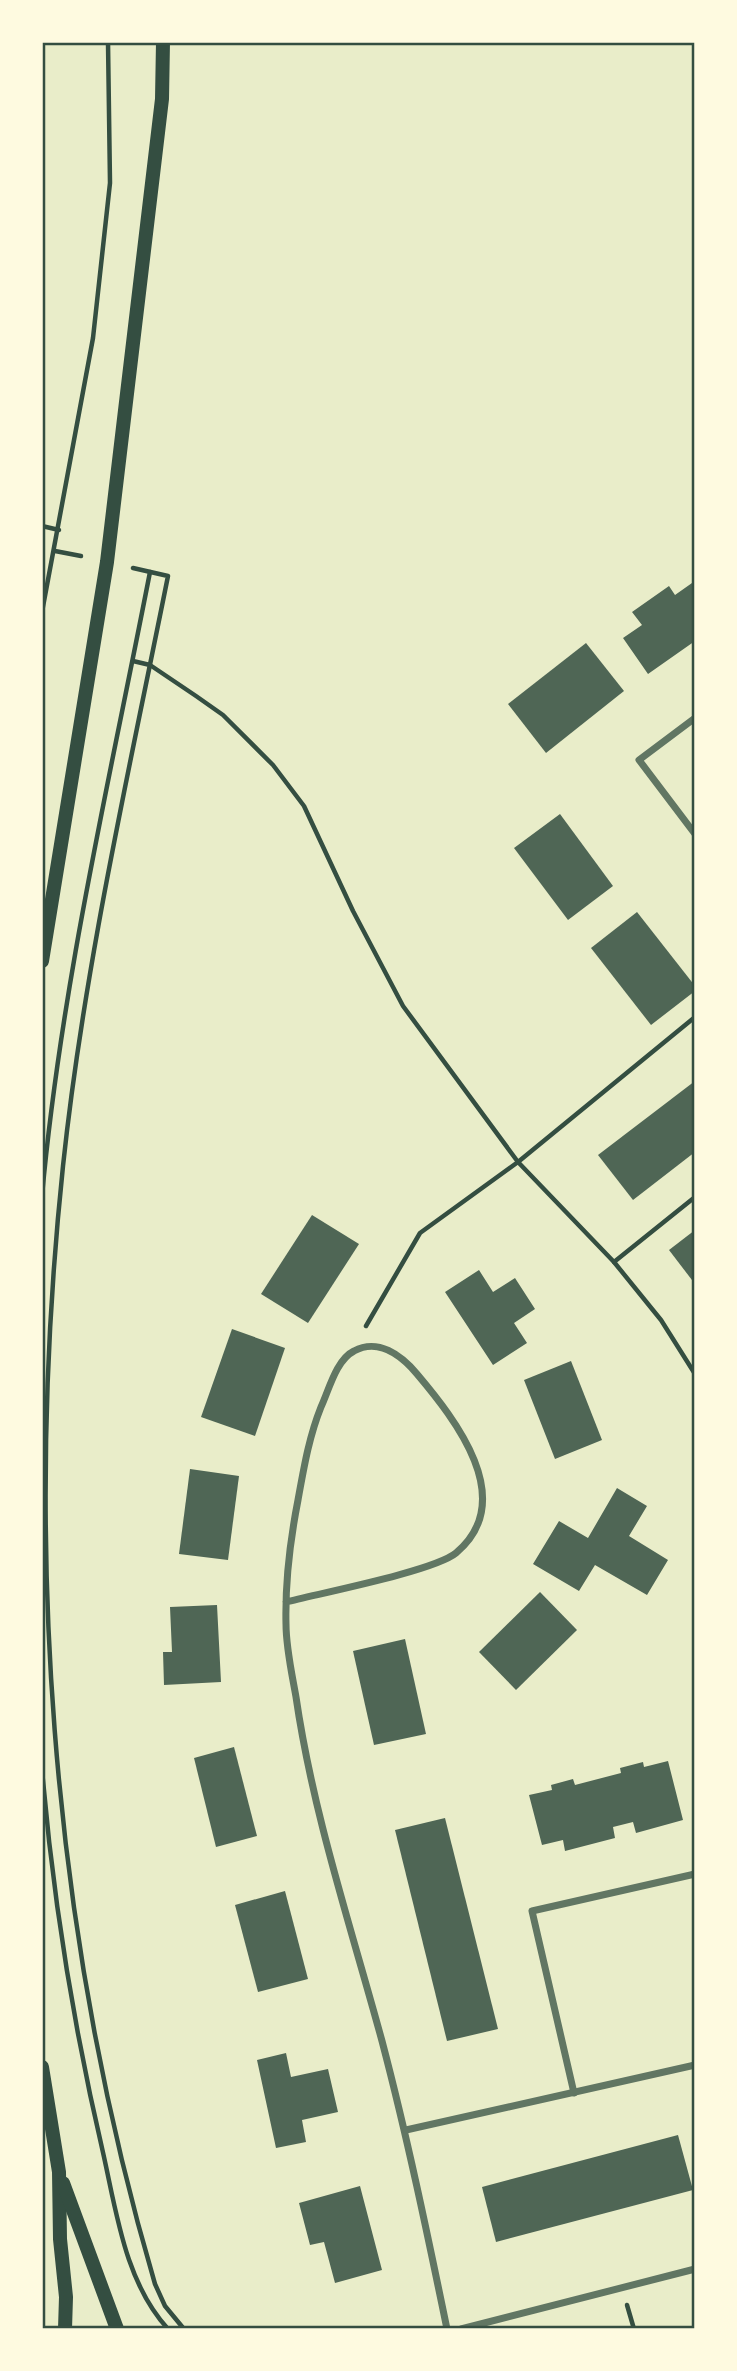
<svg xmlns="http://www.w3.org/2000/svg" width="737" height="2371" viewBox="0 0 737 2371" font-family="'Roboto Condensed',sans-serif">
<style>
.building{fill:#4f6655}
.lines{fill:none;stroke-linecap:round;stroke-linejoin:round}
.path{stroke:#344e41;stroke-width:4.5}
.minor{stroke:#617663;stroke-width:7}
.secondary{stroke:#344e41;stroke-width:14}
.neatline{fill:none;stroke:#344e41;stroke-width:2.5}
</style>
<rect width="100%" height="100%" fill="#e9edc9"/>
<g class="building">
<path d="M692,583l3,4v54l-47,33 -25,-36 19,-13 -10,-13 37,-26 6,9z"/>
<path d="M586,643l38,48 -78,62 -38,-49z"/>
<path d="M560,814l53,72 -45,34 -54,-72z"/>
<path d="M637,912l58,74v5l-44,34 -60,-77z"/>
<path d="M695,1081v71l-62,48 -35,-45z"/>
<path d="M312,1215l47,29 -51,79 -47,-29z"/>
<path d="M695,1230v54l-26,-34z"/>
<path d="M479,1270l14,22 22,-14 20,31 -21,14 13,20 -34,22 -48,-73z"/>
<path d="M232,1329l53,19 -30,88 -54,-19z"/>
<path d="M571,1361l31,79 -47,19 -31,-79z"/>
<path d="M190,1469l49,7 -11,84 -49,-6z"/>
<path d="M617,1488l30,18 -18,30 39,24 -21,35 -52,-30 -16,26 -46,-27 26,-43 29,17z"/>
<path d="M540,1592l37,38 -61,60 -37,-38z"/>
<path d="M217,1605l4,77 -57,3 -1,-33h9l-2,-45z"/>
<path d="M405,1639l21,95 -52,11 -21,-94z"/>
<path d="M234,1747l23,89 -41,11 -22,-89z"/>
<path d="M668,1761l15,59 -47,13 -3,-11 -20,5 2,11 -50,13 -2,-11 -21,5 -13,-50 23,-5 -1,-5 22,-6 2,6 46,-12 -1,-5 23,-6 1,5z"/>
<path d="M445,1818l53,211 -51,12 -52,-211z"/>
<path d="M285,1891l23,88 -50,13 -23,-87z"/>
<path d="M286,2053l5,24 37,-8 10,43 -36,8 4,22 -30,6 -19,-88z"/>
<path d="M678,2135l15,55 -197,52 -14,-55z"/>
<path d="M360,2186l22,84 -47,13 -11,-41 -14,3 -11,-42z"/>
</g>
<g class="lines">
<g class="path">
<path d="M42,526l17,4"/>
<path d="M55,551l26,5"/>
<path d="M133,568l35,8c-39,195 -84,392 -105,590 -39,372 -14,758 92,1118l10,22 19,23"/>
<path d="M42,612l51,-274 17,-155 -2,-141"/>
<path d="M133,661l17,4 46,31 27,19 50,50 31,41 49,105 50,95 115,156 96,100 47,58 34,54"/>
<path d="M42,1196c19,-210 68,-418 108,-624"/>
<path d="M614,1262l81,-65"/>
<path d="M366,1326l54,-93 98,-71 177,-145"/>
<path d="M695,1719v4"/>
<path d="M42,1769c11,131 32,260 62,388 13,59 22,126 64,172"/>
<path d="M627,2305l7,24"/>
</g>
<g class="minor">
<path d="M695,718l-56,42 56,74"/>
<path d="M286,1602c35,-9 148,-31 170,-49 63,-53 -1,-134 -39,-179 -16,-19 -39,-36 -63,-23 -18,9 -25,39 -33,56 -12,30 -17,60 -23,93 -8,41 -13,82 -12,124 0,24 6,50 10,73 17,117 55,230 86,344 25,95 45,191 65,288"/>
<path d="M574,2093l-42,-182 163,-37"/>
<path d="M406,2130l289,-65"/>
<path d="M461,2329l234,-60"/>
</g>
<g class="secondary">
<path d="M42,961l65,-399 55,-463 1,-57"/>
<path d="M42,2067l17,105 1,67 6,58 -1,32"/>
<path d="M63,2183l54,146"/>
</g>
</g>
<rect width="737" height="2371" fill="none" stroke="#fefae0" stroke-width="88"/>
<rect x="44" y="44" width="649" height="2283" class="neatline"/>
</svg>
